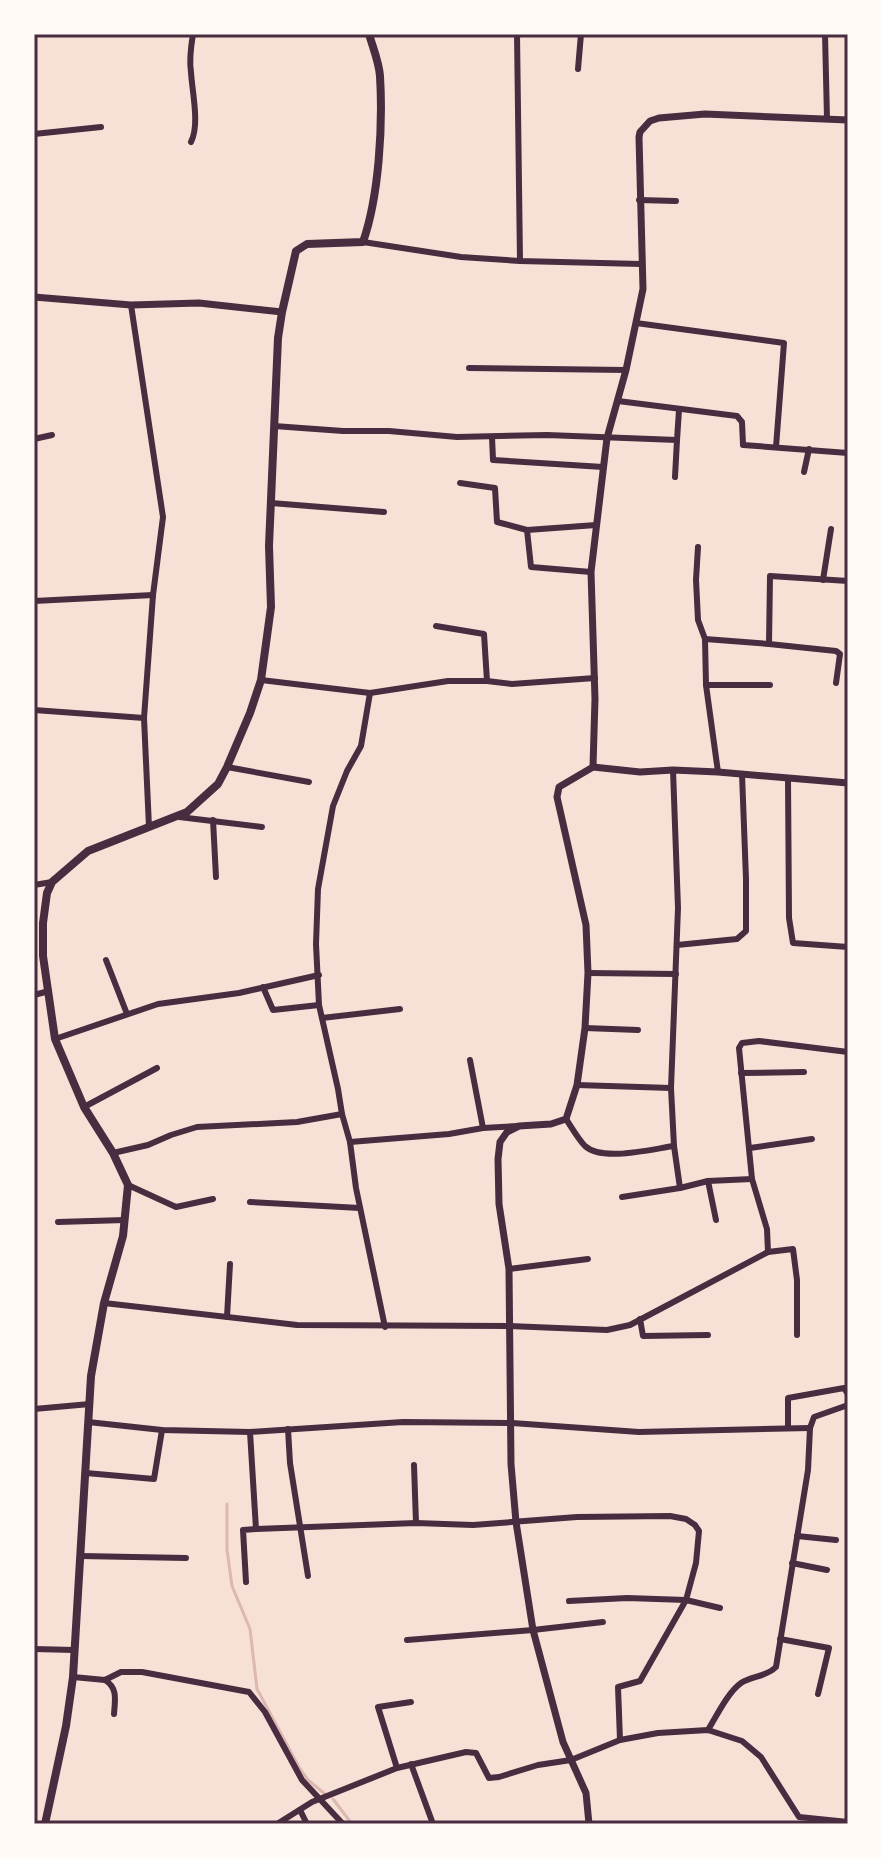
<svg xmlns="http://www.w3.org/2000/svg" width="882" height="1858" viewBox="0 0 882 1858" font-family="Cabin,sans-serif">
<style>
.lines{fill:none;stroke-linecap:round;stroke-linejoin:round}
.stream{stroke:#dcb8b0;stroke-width:3}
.minor{stroke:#4a2c40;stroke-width:6}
.tertiary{stroke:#4a2c40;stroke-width:7}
.secondary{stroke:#4a2c40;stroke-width:8}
.neatline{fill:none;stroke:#4a2c40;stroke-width:3}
</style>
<rect width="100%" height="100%" fill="#f7e1d7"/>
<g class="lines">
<g class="stream">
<path d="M227,1504v46l5,36 18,43 7,60 42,78 9,13 17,14"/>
<path d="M333,1799l19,25"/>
</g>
<g class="minor">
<path d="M517,34l3,227"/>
<path d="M825,34l2,85"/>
<path d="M578,69l3,-35"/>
<path d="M34,134l67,-7"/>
<path d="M191,142c9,-17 1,-51 0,-70 -2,-12 0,-26 2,-38"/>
<path d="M639,200l37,1"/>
<path d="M363,242l98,15 59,4 121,3"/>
<path d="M131,305l32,212 -10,78 -9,123 5,109"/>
<path d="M636,323l148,20 -8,104"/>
<path d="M469,368l157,2"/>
<path d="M618,401l119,15 5,6 1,23 105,8"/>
<path d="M274,426l69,5h46l68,6 90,-2 130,5 -2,37"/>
<path d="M492,437l1,23 110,7"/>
<path d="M34,439l18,-4"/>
<path d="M677,440l2,-30"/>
<path d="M804,472l5,-23"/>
<path d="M460,483l35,5 2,34 30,8 4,37 60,5"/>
<path d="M271,503l113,9"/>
<path d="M527,530l69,-5"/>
<path d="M698,547l-2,33 2,40 7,19 1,46 12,87"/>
<path d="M823,580l8,-51"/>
<path d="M34,601l119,-6"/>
<path d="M436,626l48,8 3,47"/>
<path d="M705,639l64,5 1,-68 78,5"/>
<path d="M769,644l67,7 4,3 -4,29"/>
<path d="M261,680l109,13 78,-12h39l25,3 83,-6"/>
<path d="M706,685h64"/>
<path d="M370,693l-9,53 -14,25 -14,35 -15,83 -2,55 3,61 19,84 4,25 8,28 6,46 29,139"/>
<path d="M34,710l110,8"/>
<path d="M227,767l82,15"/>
<path d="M788,779l1,139 4,25 55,4"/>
<path d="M179,817l83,10"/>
<path d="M213,820l3,57"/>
<path d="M34,885l18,-3"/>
<path d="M677,945l60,-6 9,-8v-52l-4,-105"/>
<path d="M106,960l21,54"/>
<path d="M588,973l88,1"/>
<path d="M263,987l10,23 46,-5"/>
<path d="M34,995l15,-4"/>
<path d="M322,1018l78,-9"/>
<path d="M585,1028l53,2"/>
<path d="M55,1039l103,-35 81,-11 80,-18"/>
<path d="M470,1060l13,68"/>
<path d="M741,1073l63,-1"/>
<path d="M577,1085l94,3"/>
<path d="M84,1107l73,-39"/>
<path d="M566,1119c6,9 12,20 19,27 17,16 67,3 89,0"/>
<path d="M350,1142l99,-8 34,-6 34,-2"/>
<path d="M750,1148l62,-9"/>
<path d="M113,1153l35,-8 23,-10 26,-8 100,-5 45,-8"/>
<path d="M708,1181l8,39"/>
<path d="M128,1185l48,22 37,-8"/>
<path d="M680,1188l28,-7 44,-2"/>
<path d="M622,1197l58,-9 -6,-42 -3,-58 7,-180 -5,-138"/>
<path d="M250,1202l110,6"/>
<path d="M58,1222l67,-2"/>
<path d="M768,1252l25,-3 4,31v55"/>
<path d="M509,1269l79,-10"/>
<path d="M104,1303l193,22 212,1 98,4 23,-5 138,-73 -1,-23 -15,-50 -13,-131 3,-5 17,-2 89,11"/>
<path d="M227,1317l3,-53"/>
<path d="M640,1319l3,17 65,-1"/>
<path d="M34,1409l56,-5"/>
<path d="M88,1422l74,8 88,2 153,-10 109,1 127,9 171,-4"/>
<path d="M788,1428v-30l56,-10 4,6"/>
<path d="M288,1429l2,34 18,113"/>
<path d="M414,1465l2,58"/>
<path d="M86,1473l68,6 8,-49"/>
<path d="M256,1529l160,-6 57,2 104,-8 93,-1 16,3 9,6 4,6 -3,32 -10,37 -46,81 -22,6 2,53"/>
<path d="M797,1536l39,4"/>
<path d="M81,1556l105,2"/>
<path d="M792,1563l35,7"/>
<path d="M246,1582l-3,-52 13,-1 -6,-97"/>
<path d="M569,1601l58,-3 59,2 34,8"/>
<path d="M780,1639l49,9 -11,46"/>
<path d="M407,1640l126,-10 70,-8"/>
<path d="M34,1649l40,1"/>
<path d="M73,1677l32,3 16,-8h21l107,20 16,20 37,68 41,44"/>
<path d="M105,1680c13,8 10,20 9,34"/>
<path d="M708,1730c8,-13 20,-38 33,-47 11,-7 25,-6 35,-16l32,-197 2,-42 4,-11 34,-12"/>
<path d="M411,1764l22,60"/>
<path d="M397,1768l-19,-61 33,-5"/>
<path d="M300,1810l7,14"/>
<path d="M277,1824l35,-22 85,-34 69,-16 10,1 13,25 10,-1 39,-12 33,-5 49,-20 38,-7 50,-3 34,11 19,16 38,60 49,5"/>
</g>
<g class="tertiary">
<path d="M34,297l97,8 68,-2 83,9"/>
<path d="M593,767l47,5 33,-2 45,2 130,11"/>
<path d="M589,1824l-3,-31 -23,-51 -30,-112 -17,-108 -5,-58 -2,-195 -10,-65 -1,-45 2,-17 7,-10 12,-6 32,-2 15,-5 11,-34 8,-57 3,-55 -2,-48 -29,-128 2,-10 34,-20 2,-68 -4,-127 16,-134 19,-68 17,-81 -4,-152 1,-5 10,-11 9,-3 46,-4 143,6"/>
</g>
<path class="secondary" d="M45,1824l21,-98 7,-49 18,-301 13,-73 19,-67 5,-51 -15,-32 -29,-46 -29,-68 -12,-83v-33l4,-30 5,-11 36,-31 99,-39 31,-28 9,-17 23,-54 11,-33 10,-73 -2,-61 9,-208 4,-26 14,-61 11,-7 56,-2c16,-46 20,-116 17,-166 -1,-14 -7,-28 -11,-42"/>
</g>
<rect width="882" height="1858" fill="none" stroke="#fffaf5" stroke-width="72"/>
<rect x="36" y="36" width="810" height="1786" class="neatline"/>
</svg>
